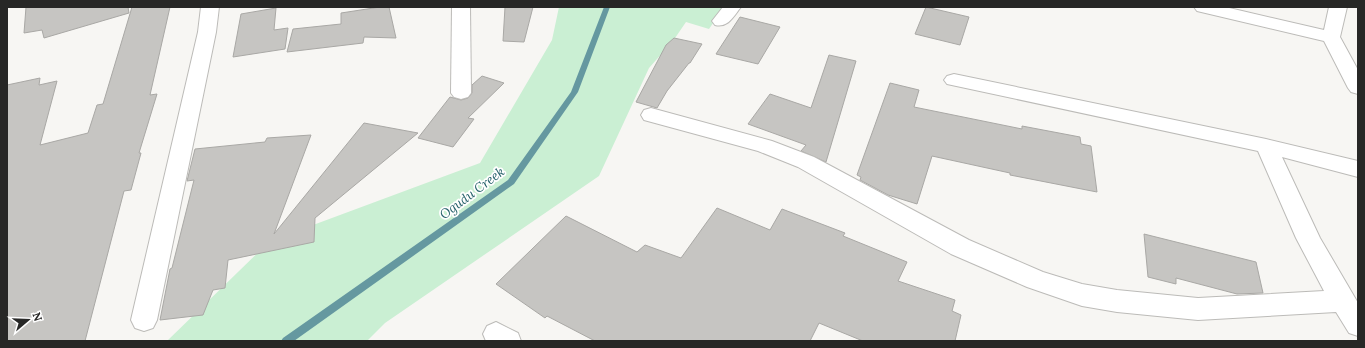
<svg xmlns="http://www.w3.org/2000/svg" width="1365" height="348" viewBox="0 0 1365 348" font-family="Lora,serif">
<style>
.green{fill:#caefd3}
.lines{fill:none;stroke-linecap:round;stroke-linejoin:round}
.stream{fill:#6598a0;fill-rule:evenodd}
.building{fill:#c6c5c2;stroke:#a9a8a5}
.minor-casing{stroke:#bcbbb8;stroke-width:2}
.minor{fill:#fff;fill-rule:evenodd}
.labels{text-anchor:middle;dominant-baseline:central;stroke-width:3.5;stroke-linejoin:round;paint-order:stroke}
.water-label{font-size:13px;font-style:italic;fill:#25616a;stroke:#fff}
</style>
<rect width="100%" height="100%" fill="#f7f6f3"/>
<path class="green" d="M559,7h165l-15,22 -23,-7 -13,19 -24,27 -50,108 -214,147 -18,18h-200l103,-100 210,-78 72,-123z"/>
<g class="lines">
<path class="stream" d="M604,7h6l-32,85 -64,92 -220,157h-13l2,-3 225,-158 63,-88z"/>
</g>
<g class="building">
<path d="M26,7h102l1,6 -85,25 -2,-8 -18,3z"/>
<path d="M132,7h38l-20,88 7,-1 -18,59h2l-10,37 -7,1 -39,150h-78v-256l33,-7 -1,7 18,-4 -17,64 48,-12 9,-28 6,-1z"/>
<path d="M380,7h9l7,31 -32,-1 -1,6 -76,9 6,-23 48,-5v-11z"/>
<path d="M505,7h28l-9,35 -21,-1z"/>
<path d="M926,7l43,10 -9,28 -45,-11z"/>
<path d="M276,8l-2,22 14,-2 -3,21 -52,8 8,-43z"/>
<path d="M740,17l40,10 -22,37 -42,-10z"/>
<path d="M674,38l28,6 -12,19h-1l-22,28 -10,17 -21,-6 30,-57z"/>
<path d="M829,55l27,6 -30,101 -25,-11 5,-6 -58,-21 22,-30 41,14z"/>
<path d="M482,76l22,7 -36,35 6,1 -21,28 -35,-9 32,-41 11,3 7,-2 4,-5v-8z"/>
<path d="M890,83l29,7 -5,17 108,22v-3l58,11 1,7 10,2 6,46 -87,-17v-2l-78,-17 -15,48 -29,-9 -28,-15 1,-3 -4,-2z"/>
<path d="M364,123l54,10 -103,85 -1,24 -86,18 -3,28 -12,2 -10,25 -43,5 10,-51 2,-1 22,-88 -7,1 8,-32 70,-7 2,-4 44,-3 -37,99z"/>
<path d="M717,208l53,22 12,-21 63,24 -2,3 64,26 -9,19 57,19 -3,11 9,4 -6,26h-92l-44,-18 -9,18h-215l-48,-25 -2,2 -49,-34 70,-68 71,36 8,-7 36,13z"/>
<path d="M1144,234l112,28 7,31 -26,1 -61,-16v6l-28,-7z"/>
</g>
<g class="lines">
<defs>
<g id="minor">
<path d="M201,7h18l-3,25 -59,288 -4,8 -9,3 -9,-3 -4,-8 67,-288z"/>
<path d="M452,7h18l1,86 -3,4 -7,2 -7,-2 -3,-4z"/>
<path d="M723,7h18c-8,10 -13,21 -26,18l-3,-4z"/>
<path d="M1194,7h31l99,23 5,-23h18l-7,30 18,33v24l-7,-2 -3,-4 -24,-47 -127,-30z"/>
<path d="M954,74l312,65 92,22v16l-76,-20 38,81 38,65v33l-9,-3 -13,-21 -138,8 -81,-8 -35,-6 -55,-19 -76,-33 -153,-87 -40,-16 -114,-31 -3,-5 3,-5 7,-2 121,33 42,16 155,83 74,32 39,12 35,6 81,8 126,-7 -28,-53 -38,-87 -311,-67 -3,-4 3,-4z"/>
<path d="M496,322l22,11 3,8h-35l-3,-7 4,-8z"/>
</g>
</defs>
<use href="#minor" class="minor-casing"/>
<use href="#minor" class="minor"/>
</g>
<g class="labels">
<g class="water-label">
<text transform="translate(472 193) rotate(-37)">Ogudu Creek</text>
</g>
</g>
<rect width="1365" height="348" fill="none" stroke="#272726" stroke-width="16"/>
<g transform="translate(28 320) rotate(71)" stroke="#ffffff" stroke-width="3" paint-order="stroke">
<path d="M0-3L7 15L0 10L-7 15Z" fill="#272726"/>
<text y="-6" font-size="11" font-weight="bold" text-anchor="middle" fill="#272726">N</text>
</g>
</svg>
